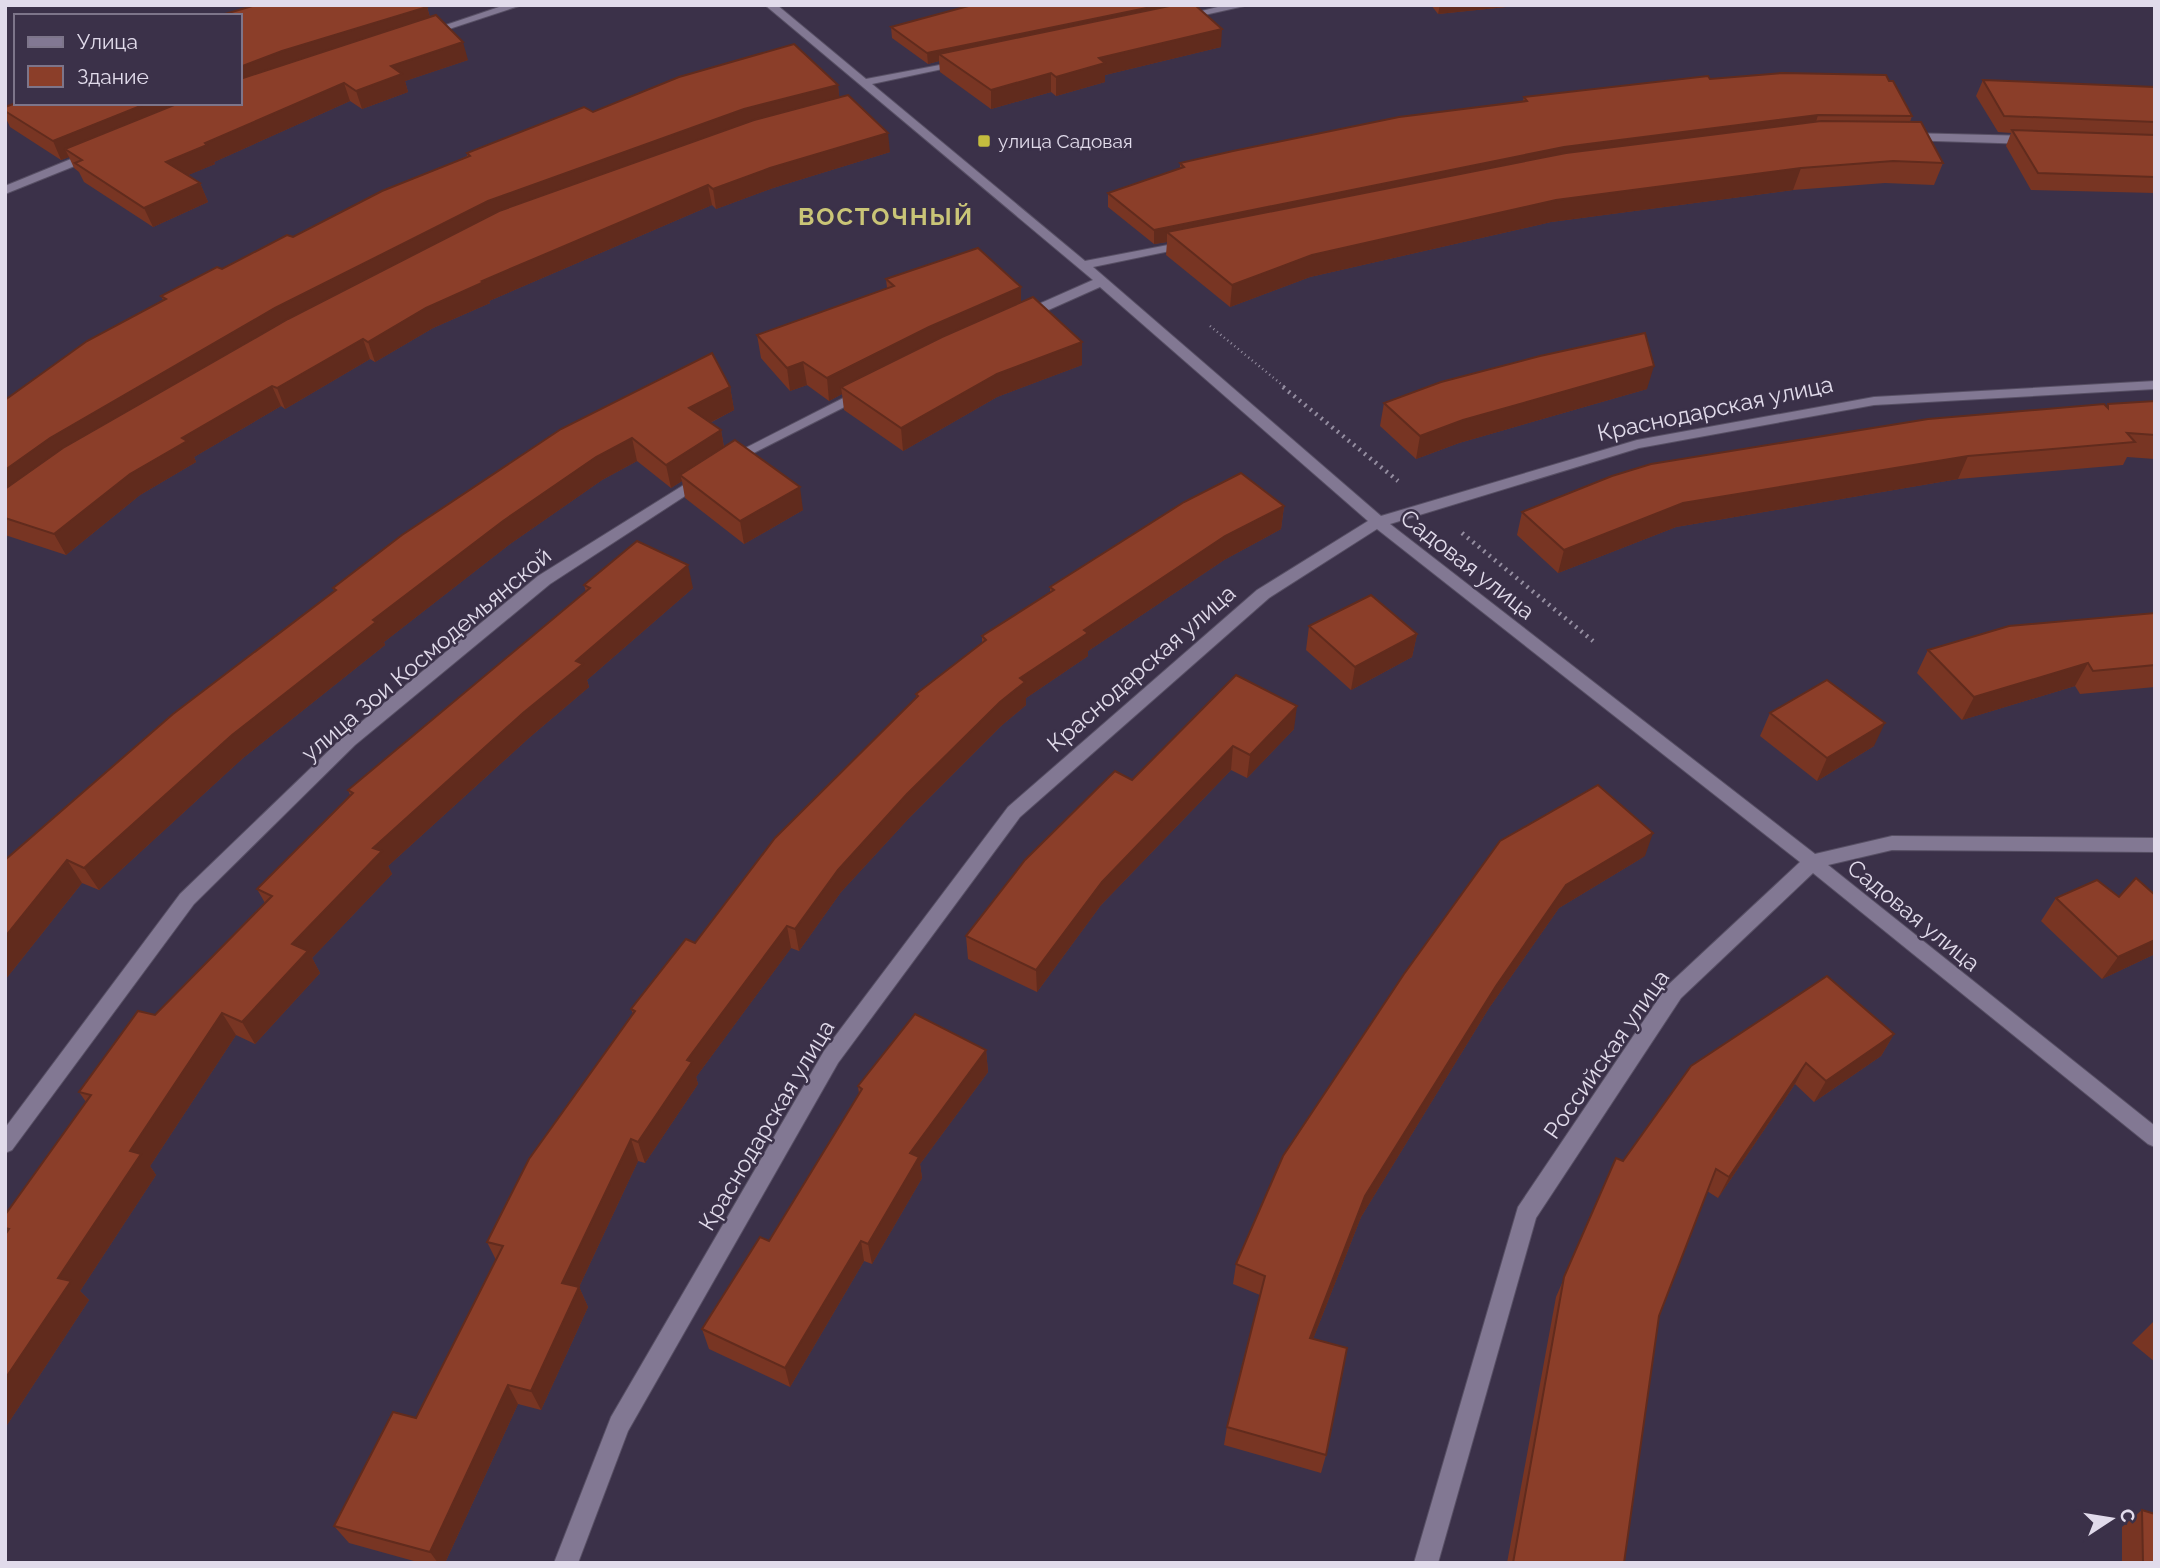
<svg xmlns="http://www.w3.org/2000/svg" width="2160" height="1568" viewBox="0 0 2160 1568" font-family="Raleway,sans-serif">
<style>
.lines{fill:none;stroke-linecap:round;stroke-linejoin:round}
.minor-casing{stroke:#574f64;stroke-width:2}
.path-far1{stroke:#958ea1;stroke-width:2.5;stroke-dasharray:1 3.5;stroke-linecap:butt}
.path{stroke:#958ea1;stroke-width:4.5;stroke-dasharray:2 5;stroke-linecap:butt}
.minor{fill:#827893;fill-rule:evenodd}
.wall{fill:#783523}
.shaded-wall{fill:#612b1d}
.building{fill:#8b3e29;stroke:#612b1d;stroke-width:2}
.poi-dot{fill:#c4bc3e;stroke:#3b3149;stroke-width:2.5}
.labels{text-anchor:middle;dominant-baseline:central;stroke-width:5;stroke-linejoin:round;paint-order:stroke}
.far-poi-label{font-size:19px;fill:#e1dbeb;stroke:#3b3149;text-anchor:start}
.street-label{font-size:23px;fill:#e1dbeb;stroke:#3b3149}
.far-district-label{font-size:24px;font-weight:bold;letter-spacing:2px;fill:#cac577;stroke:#3b3149}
</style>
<rect width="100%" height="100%" fill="#3b3149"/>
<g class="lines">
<defs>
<g id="minor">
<path d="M505,5h17l-91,30 -9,-2z"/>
<path d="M765,5h12l89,74 100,-19v4l-94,20 213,177 109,-21v6l-101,21 288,249 256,-76 237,-43 281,-16v8l-281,16 -235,43 -249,76 425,330 77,-18 263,2v14l-263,-2 -64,15 327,261v21l-7,-3 -335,-271 -132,125 -145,220 -98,345h-24l104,-356 149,-221 133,-124 -423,-333 -108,69 -249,219 -182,246 -210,368 -50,132h-24l57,-146 213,-366 184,-244 249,-217 111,-69 -268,-234 -74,33h-10v-6l77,-34z"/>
<path d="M1226,5h23l-67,15 -5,-3z"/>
<path d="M1908,133l122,3 6,4 -6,4 -126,-4 -2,-3z"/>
<path d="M93,150l4,1v6l-92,37v-8z"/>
<path d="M863,388l5,1v6l-134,68h-10l-2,-3z"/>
<path d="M703,473l5,2 2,3 -2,3 -158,103 -195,161 -161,159 -182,246 -7,3v-25l175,-234 163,-157 195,-161z"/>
</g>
</defs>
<use href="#minor" class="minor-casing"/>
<path class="path-far1" d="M1210,326l76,62"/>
<g class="path">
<path d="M1283,387l115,94"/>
<path d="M1462,533l131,108"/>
</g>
<use href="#minor" class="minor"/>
</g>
<g class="wall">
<path d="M1431,5h75v2l-68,7z"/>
<path d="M427,7l3,10 38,43 -63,21 3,11 -46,17 -12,-8 -136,61 1,2 -27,11 12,8 8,19 -55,25 -69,-45 -5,-10 -5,-4 -5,-11 -8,3 -51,-33 -5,-11v-9l235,-4z"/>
<path d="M891,27l330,20 -116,28v7l-49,14 -5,-4 -60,17 -51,-37 -1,-11 -11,3 -36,-26z"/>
<path d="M1710,79l202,37 -2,6 33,41 -9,22 -49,-2 -92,7 -242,32 -241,55 -80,30 -64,-52 1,-13 -13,2 -46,-37v-14l72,-25v-5l343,-62 1,-4z"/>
<path d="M1983,80l172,7v106l-124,-3 -25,-44 5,-13 -13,-1 -22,-36z"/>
<path d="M838,85l1,12 51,55 -117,36 -57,21 -4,-4 -223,96 1,2 -57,25 -58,34 -5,-3 -85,50 -4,-3 -87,51 2,5 -56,33 -74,60 -61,-20v-135l158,-100 -2,-4 132,-59 174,-81v-3l126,-41z"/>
<path d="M886,279l135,24 61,39v23l-85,32 -94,54 -59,-41 -2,-16 -13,7 -22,-16 -17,6 -29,-33 -4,-23 130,-47z"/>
<path d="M730,387l4,23 -24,13 11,7 3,17 79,63 -59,34 -59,-46 -3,-17 -11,7 -34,-27 -35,19 -92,64 -126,98 1,3 -142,113 -144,132 -17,-7 -77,97v-120l329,-269 -1,-3z"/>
<path d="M1647,389l-188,54 -43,16 -36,-33 4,-23z"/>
<path d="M2155,401v58l-28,-2 -4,8 -165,14 -282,48 -118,46 -41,-38 5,-23 585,-105 1,-3z"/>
<path d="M1284,506l-3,23 -57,31 -136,91v5l-62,42v7l-25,21 -91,91 -69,75 -42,59 -8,-3 -95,129 2,7 -53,79 -7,-2 -59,126 9,20 -47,103 -23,-6 -73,159h-24l-72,-20 -15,-17 82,-108 80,-158 -9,-18 146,-228 -2,-5 64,-66 221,-245v-4l66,-51v-7l68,-44v-5z"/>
<path d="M584,585l109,3 -106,92 2,7 -59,50 -142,129 4,8 -80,84 8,15 -65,71 -19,-9 -86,131 6,9 -76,116 9,9 -84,128v-213l81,-113 -7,-10 186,-189 -8,-14 93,-94 -2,-5 238,-198z"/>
<path d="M2155,613v74l-75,7 -5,-8 -113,34 -45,-47 11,-23z"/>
<path d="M1309,626l108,8 -5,23 -61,33 -45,-40z"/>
<path d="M1236,675l58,54 -47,49 -16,-8 -130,135 -64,87 -69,-33 -2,-23 166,-156z"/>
<path d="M1770,713l104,33 -57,35 -57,-45z"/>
<path d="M1645,856l-86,52 -70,100 -128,209 -48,122 13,116 -5,18 -97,-28 3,-18 33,-132 -27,-11 3,-20 168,-290z"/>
<path d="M2155,895v59l-53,25 -61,-58 15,-23z"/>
<path d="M1894,1034l-13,22 -67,46 -19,-18 -77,114 -11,-7 -48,125 -35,247h-117l49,-266 60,-139 7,3 68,-95z"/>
<path d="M986,1050l2,22 -68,92 2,14 -50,86 -8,-3 -74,126 -81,-38 -7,-20 67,-88 90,-147 -1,-8z"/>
<path d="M2155,1320v42l-23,-19z"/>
<path d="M2142,1510l13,53h-33v-36z"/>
</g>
<g class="shaded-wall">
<path d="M1161,5h19l-241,49v7l-11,3 -1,-11z"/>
<path d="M1440,5h66v2l-68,7z"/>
<path d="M427,7l5,18 -192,63v-21l42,-16z"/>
<path d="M1222,29l-1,18 -116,28v7l-49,14v-19l43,-19z"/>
<path d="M463,42l5,18 -63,21 3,11 -46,17 -6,-18 35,-25z"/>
<path d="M1051,73v19l-60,17v-19z"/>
<path d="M344,83l6,18 -136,61 1,2 -41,17 -8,-19 39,-19z"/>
<path d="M838,85l2,19 -835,395v-29l45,-32 225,-130 213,-107 256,-92z"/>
<path d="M148,103h53l-136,46 4,8 -8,3 -8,-19z"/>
<path d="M1818,115l-4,14 -647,103v10l-13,2v-14l410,-83z"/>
<path d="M888,133l2,19 -117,36 -57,21 -3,-20 57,-21z"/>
<path d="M1801,168l-8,22 -242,32 -241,55 -80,30 2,-22 80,-30 244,-55z"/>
<path d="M200,183l8,19 -55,25 -9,-19z"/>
<path d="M708,185l4,20 -223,96 1,2 -57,25 -58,34 -7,-20 58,-34 56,-27z"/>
<path d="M1021,287v22l-180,78 1,7 -13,7 -2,-23 102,-51z"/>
<path d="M363,339l7,20 -85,50 -8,-21z"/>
<path d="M1082,342v23l-85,32 -94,54 -2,-23 96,-54z"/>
<path d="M803,362l4,23 -17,6 -3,-23z"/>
<path d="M1654,366l-7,23 -188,54 -43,16 4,-23 43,-16z"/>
<path d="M272,386l9,20 -87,51 2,5 -56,33 -74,60 -12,-21 76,-60 52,-36z"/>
<path d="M730,387l4,23 -40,21 -5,-23z"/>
<path d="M721,430l4,24 -45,21 2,6 -11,7 -5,-23z"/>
<path d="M632,438l5,23 -35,19 -92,64 -126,98 1,3 -142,113 -144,132 -15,-22 148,-133 141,-115 130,-99 93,-64z"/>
<path d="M1968,456l-10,23 -282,48 -118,46 6,-23 119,-47z"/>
<path d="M800,487l3,23 -59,34 -4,-23z"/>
<path d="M1284,506l-3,23 -57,31 -136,91v5l-62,42v7l-25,21 -91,91 -69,75 -42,59 -4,-22 43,-59 69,-76 113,-116 64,-48 141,-94z"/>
<path d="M688,565l5,23 -106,92 2,7 -59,50 -142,129 4,8 -80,84 8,15 -65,71 -13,-22 50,-78 81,-96 203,-187z"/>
<path d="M1417,634l-5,23 -61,33 4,-23z"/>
<path d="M2088,663l-13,23 -113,34 12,-23z"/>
<path d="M1297,706l-3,23 -47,49 3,-23z"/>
<path d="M1885,723l-11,23 -57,35 10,-23z"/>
<path d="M1233,746l-2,24 -130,135 -64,87 -1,-22 66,-88z"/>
<path d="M1653,833l-8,23 -86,52 -70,100 -128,209 -55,140 4,-19 55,-142 131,-210 70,-101z"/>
<path d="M67,860l15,23 -77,97v-43z"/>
<path d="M787,926l4,22 -95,129 2,7 -53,79 -7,-21 49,-82z"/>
<path d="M2155,940v14l-53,25 16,-22z"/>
<path d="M222,1013l14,22 -86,131 6,9 -76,116 9,9 -84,128v-49l53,-101 72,-127z"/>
<path d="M1894,1034l-13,22 -67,46 12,-21z"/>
<path d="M986,1050l2,22 -68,92 2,14 -50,86 -4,-20 42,-91z"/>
<path d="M1806,1063l-11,21 -77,114 11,-21z"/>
<path d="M631,1139l7,22 -59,126 9,20 -47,103 -10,-19 31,-108z"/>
<path d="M861,1241l3,20 -74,126 -5,-19z"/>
<path d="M508,1385l10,19 -73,159h-7l-8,-11z"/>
</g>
<g class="building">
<path d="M256,5h170l1,2 -145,44 -42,16v-51h-22z"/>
<path d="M972,5h189l-234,48 -36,-26z"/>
<path d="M1174,5h21l27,24 -123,29 6,5 -49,14 -5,-4 -60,17 -52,-36z"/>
<path d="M436,15l27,27 -72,24 11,8 -46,17 -12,-8 -139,60 2,2 -41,17 34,21 -56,25 -69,-45 7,-3 -17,-11 114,-46h61v-24z"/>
<path d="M794,44l44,41 -94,24 -256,92 -213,107 -225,130 -45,32v-70l82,-59 79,-42 -5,-3 56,-29 5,2 65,-34 6,2 89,-46 88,-35 -3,-3 117,-46 9,5 86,-35z"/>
<path d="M1782,73l104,2 3,6h4l19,35 -94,-1 -254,32 -410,83 -46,-37 76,-26 -4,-4 53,-12 166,-34 128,-16 -3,-4 184,-21 2,3z"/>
<path d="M1983,80l172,7v35l-151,-6z"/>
<path d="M848,95l40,38 -118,35 -57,21 -5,-4 -226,96 2,1 -58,26 -58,34 -5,-3 -86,49 -5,-2 -90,52 5,3 -57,33 -76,60 -49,-16v-29l58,-41 225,-129 211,-108 255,-91z"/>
<path d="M16,103h132l-95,38 -48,-30v-4z"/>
<path d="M1821,121l100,1 22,41 -50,-2 -92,7 -245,32 -244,55 -80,30 -65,-53 399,-79z"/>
<path d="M2012,130l143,5v42l-117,-4z"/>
<path d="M978,248l43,39 -92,40 -102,51 -24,-16 -16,6 -30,-33 137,-49 -8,-7z"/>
<path d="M1033,297l49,45 -85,32 -96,54 -60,-41 101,-50z"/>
<path d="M1645,333l9,33 -191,54 -43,16 -36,-33 57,-21 99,-26z"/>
<path d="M712,353l18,34 -41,21 32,22 -55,35 -34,-27 -36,19 -93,64 -130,99 3,2 -144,113 -148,133 -17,-8 -62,77v-77l168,-146 163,-124 -3,-2 69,-53 159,-106z"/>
<path d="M2155,401v34l-28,-2 8,9 -167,14 -285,47 -119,47 -42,-38 90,-36 39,-12 277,-45 176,-15 4,4v-4z"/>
<path d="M735,440l65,47 -60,34 -60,-46z"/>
<path d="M1241,473l43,33 -59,30 -141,94 4,3 -68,45 5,4 -25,20 -93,92 -69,76 -43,59 -8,-3 -100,134 5,2 -54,80 -7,-3 -69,144 17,4 -48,104 -23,-6 -78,167 -96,-26 59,-114 23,6 87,-172 -16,-4 42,-83 106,-148 -4,-2 55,-70 9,4 80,-105 143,-142 -2,-2 70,-54 -4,-4 72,-46 -4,-3 134,-85z"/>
<path d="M637,541l51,24 -112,96 7,3 -60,49 -150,135 9,3 -90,93 16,7 -66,71 -20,-9 -92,138 11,3 -83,124 13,3 -66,98v-144l4,-6 -4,-1v-13l86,-120 -12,-3 59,-81 17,4 117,-119 -15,-7 96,-96 -5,-3 242,-202 -6,-3z"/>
<path d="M1371,595l46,39 -62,33 -46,-41z"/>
<path d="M2155,613v52l-62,6 -5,-8 -114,34 -46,-47 81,-24z"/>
<path d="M1236,675l61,31 -47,49 -17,-9 -131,136 -66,88 -70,-34 59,-76 90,-89 17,9z"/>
<path d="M1827,680l58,43 -58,35 -57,-45z"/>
<path d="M1598,785l55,48 -87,52 -70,101 -131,210 -55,142 37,10 -21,107 -99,-28 38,-151 -29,-12 47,-108 121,-182 96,-133z"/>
<path d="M2136,878l19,17v45l-37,17 -62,-59 41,-18 22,17z"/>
<path d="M1827,976l67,58 -68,47 -20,-18 -77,114 -13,-8 -57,147 -35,247h-111l51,-286 52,-119 7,3 68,-95z"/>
<path d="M915,1014l71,36 -76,103 9,4 -51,87 -7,-3 -76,127 -83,-39 58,-92 9,4 93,-152 -4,-3z"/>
<path d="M2142,1510l13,4v49h-12z"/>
</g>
<rect class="poi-dot" x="977" y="134" width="14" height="14" rx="3.5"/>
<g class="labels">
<g class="far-poi-label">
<text x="998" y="141">улица Садовая</text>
</g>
<g class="street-label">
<text transform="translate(1715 408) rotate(-12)">Краснодарская улица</text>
<text transform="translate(1468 564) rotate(38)">Садовая улица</text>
<text transform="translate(426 654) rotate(-40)">улица Зои Космодемьянской</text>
<text transform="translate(1141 668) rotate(-41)">Краснодарская улица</text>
<text transform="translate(1914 915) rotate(39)">Садовая улица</text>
<text transform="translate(1606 1054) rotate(-55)">Российская улица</text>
<text transform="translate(766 1125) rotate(-59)">Краснодарская улица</text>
</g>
<g class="far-district-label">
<text x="886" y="216">ВОСТОЧНЫЙ</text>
</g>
</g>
<rect width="2160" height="1568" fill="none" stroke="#e1dbeb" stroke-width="14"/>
<rect x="14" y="14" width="228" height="91" fill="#3b3149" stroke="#7d758a" stroke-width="2"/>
<rect x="28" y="37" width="35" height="10" fill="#827893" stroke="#7d758a" stroke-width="2"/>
<text x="77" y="49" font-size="21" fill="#e1dbeb">Улица</text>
<rect x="28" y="66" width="35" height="21" fill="#8b3e29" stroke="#7d758a" stroke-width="2"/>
<text x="77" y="84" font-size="21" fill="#e1dbeb">Здание</text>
<g transform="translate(2111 1519) rotate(78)" stroke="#3b3149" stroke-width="5" paint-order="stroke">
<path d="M0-5L12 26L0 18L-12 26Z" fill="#e1dbeb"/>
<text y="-10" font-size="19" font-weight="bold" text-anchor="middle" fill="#e1dbeb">С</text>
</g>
</svg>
